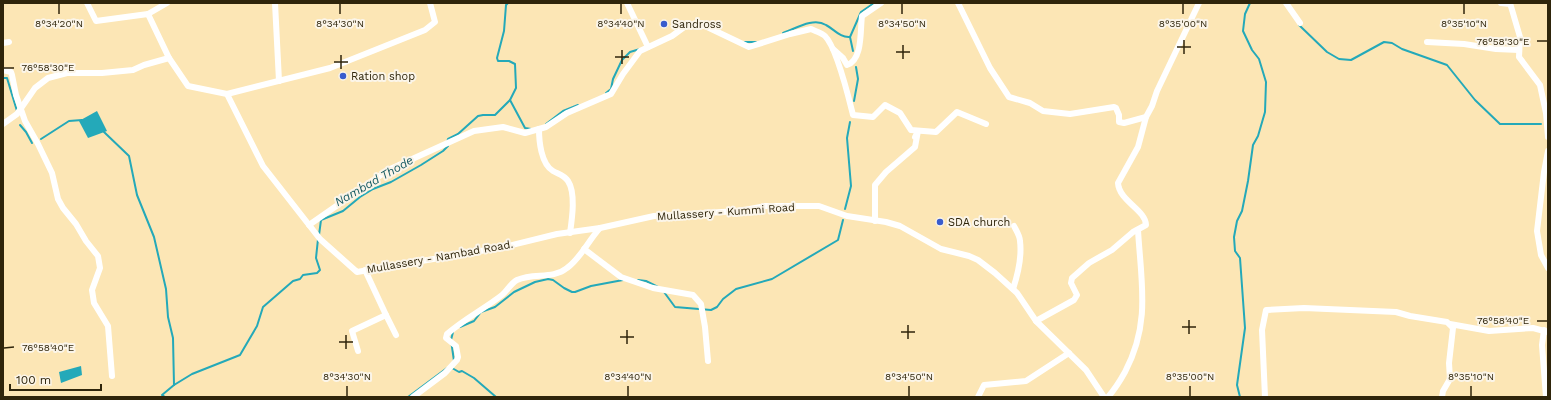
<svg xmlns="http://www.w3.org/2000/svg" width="1551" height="400" viewBox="0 0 1551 400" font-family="'Work Sans',sans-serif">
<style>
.water{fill:#24a9b9}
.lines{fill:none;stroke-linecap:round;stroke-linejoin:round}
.stream{stroke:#24a9b9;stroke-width:2}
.minor{stroke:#fff;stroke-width:6}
.ticks{fill:none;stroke:#2f250b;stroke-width:1.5}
.poi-dot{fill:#395ccd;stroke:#fbf5e9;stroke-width:1.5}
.labels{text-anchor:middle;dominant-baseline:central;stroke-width:4;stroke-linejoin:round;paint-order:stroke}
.poi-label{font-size:11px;fill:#2f250b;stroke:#fbf5e9;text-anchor:start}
.street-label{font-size:11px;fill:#2f250b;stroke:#fbf5e9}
.water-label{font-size:12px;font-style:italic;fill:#135861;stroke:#fbf5e9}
.ticks-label{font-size:10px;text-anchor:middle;fill:#2f250b;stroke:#fbf5e9;stroke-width:4;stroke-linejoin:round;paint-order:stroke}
</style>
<rect width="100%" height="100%" fill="#fce6b5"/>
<g class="water">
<path d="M97,111l10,20 -19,7 -9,-17z"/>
<path d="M81,366l1,9 -21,8 -2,-11z"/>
</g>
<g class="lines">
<g class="stream">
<path d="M508,3l-2,2 -2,26 -7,27 1,3h11l6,3 1,24 -6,12"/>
<path d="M1299,25l28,27 12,7 12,1 33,-18 8,1 10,6 45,16 28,35 25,24h41"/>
<path d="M783,33c12,-4 30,-16 43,-8 8,4 14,13 24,12l11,-25 13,-9"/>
<path d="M850,37l3,14"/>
<path d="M744,42h12"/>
<path d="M3,78h4l10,33"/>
<path d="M606,93l5,-4 2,-10 9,-19 8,-8 10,-3"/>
<path d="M854,101l4,-22 -2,-12"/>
<path d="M546,124l17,-13 15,-6"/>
<path d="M20,125l6,7 6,11"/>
<path d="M104,132l25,24 8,39 17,42 12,52 2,28 5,21 1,47"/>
<path d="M41,139l28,-18 13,-1"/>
<path d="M447,142l1,-3 10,-5 20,-18 5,-1h12l15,-15 15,28 6,1"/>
<path d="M845,209l6,-23 -4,-48 3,-16"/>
<path d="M319,235l2,-15 22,-9 17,-14 13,-8 18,-7 30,-17 22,-14 5,-5"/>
<path d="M638,280l8,1 12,6"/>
<path d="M664,292l11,15 36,3 6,-3 6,-8 13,-10 36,-10 66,-39 5,-20"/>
<path d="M460,327l14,-6 7,-9 14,-5 19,-15 21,-10 13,-3 5,1 11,8 8,4h3l16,-6 32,-6"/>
<path d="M453,332l-2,8 3,21"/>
<path d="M452,368l7,4 3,-1 12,7 22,19"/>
<path d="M165,397l-3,-2 12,-10 18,-11 48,-19 17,-29 6,-19 30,-26 7,-2 3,-4 14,-2 3,-3 -4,-12 2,-19"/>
<path d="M408,397l39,-29"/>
<path d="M1240,397l-3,-12 8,-57 -5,-70 -5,-7 -1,-14 3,-16 5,-10 6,-30 5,-36 5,-9 7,-24 1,-30 -7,-23 -7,-9 -9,-19 2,-17 5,-11"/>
</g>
<g class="minor">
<path d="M87,3l9,18 52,-7"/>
<path d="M167,3l-19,11 21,44 19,28 39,8 36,72 57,73 37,33 147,-25 53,-13 43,-6"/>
<path d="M275,3l4,78"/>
<path d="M627,3l21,44"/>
<path d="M958,3l32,65 19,29 21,6 13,8 27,3 44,-7 2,1 3,7v7l5,1 22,-6"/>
<path d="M1286,3l14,20"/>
<path d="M1501,3l9,1"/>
<path d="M1510,3l10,34 -1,20 21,28 6,28 2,24"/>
<path d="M1427,42l37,2 32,5 23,1"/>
<path d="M3,43l6,-1"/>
<path d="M833,49l10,9 4,7c16,-5 13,-35 15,-49l19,-13"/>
<path d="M3,70l8,2 1,3 4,20 9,26 13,23 14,29 6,26 5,9 13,16 10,17 12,15 2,12 -8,22 2,13 14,23 4,50"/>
<path d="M227,94l103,-26 95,-38 10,-8 -5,-19"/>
<path d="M3,124l14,-10 18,-26 13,-10 19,-5h35l31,-3 11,-5 25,-7"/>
<path d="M539,129c0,12 2,35 14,42 5,3 11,4 15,10 8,12 4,38 2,52"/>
<path d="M1548,151l-4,21 -7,59 4,24 7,13"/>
<path d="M875,221v-36l11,-13 29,-25 3,-16 -3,6"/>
<path d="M309,225l79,-55 86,-39 29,-4 22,6 21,-6 21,-14 44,-19 12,-20 17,-23 32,-15 15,-11 18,1 44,21 41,-13 21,-5c4,2 11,4 14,7 12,12 24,63 28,79l20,2 12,-12 15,8 11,17 25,2 21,-20 29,12"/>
<path d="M584,249l37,28 32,11 40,7 8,9 4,23 3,34"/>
<path d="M1013,289c5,-15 9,-32 7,-48 0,-5 -4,-11 -6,-15"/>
<path d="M386,315l10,20"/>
<path d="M1036,321l38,-21 3,-5 -6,-12 1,-5 17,-15 23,-13 21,-18 13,-7c0,-15 -27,-24 -28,-42l20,-36 8,-30 6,-11 5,-15 42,-88"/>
<path d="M1450,324l39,7 44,-3 15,4"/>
<path d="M1544,330l-2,15 4,52"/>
<path d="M358,351l-6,-20 34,-16 -21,-45"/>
<path d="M413,397l32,-24 12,-13 1,-3 -2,-11 -10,-8 1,-4c17,-15 37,-25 55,-39 5,-4 9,-12 15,-15 17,-8 35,0 50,-12 14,-10 21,-27 33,-40l54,-12 85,-5 26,-5h54l28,10 39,6 14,4 41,23 28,7 9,4 17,13 22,20 19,28 50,49 18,27"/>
<path d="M978,397l6,-12 42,-4 43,-28"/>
<path d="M1108,397c7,-8 12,-16 17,-25 26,-49 16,-90 13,-142"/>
<path d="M1265,397l-3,-67 4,-20 38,-2 92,4 14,4 37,6 6,6 -4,35 1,16 -7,12 -1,6"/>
</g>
</g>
<path class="ticks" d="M59,4v10M340,4v10M621,4v10M902,4v10M1183,4v10M1464,4v10M1184,40v14M1537,41h10M903,45v14M1177,47h14M622,50v14M896,52h14M341,55v14M615,57h14M334,62h14M4,68h10M1189,320v14M1537,321h10M908,325v14M1182,327h14M627,330v14M901,332h14M346,335v14M620,337h14M339,342h14M4,348l10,-1M347,386v10M628,386v10M909,386v10M1190,386v10M1471,386v10"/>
<g class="poi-dot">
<circle cx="664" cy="24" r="4"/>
<circle cx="343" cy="76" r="4"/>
<circle cx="940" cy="222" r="4"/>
</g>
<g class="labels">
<g class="poi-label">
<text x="672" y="24">Sandross</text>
<text x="351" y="76">Ration shop</text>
<text x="948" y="222">SDA church</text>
</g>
<g class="street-label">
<text transform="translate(726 212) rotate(-4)">Mullassery - Kummi Road</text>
<text transform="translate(440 257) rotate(-10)">Mullassery - Nambad Road.</text>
</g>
<g class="water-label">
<text transform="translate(374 181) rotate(-30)">Nambad Thode</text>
</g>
</g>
<g class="ticks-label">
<text x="59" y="27">8°34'20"N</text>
<text x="340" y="27">8°34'30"N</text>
<text x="621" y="27">8°34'40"N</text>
<text x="902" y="27">8°34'50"N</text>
<text x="1183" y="27">8°35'00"N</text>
<text x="1464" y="27">8°35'10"N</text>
<text x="1503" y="45">76°58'30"E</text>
<text x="48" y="71">76°58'30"E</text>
<text x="1503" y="324">76°58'40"E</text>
<text x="48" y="351">76°58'40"E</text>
<text x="347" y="380">8°34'30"N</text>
<text x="628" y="380">8°34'40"N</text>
<text x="909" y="380">8°34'50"N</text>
<text x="1190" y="380">8°35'00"N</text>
<text x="1471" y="380">8°35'10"N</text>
</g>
<rect width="1551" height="400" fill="none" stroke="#2f250b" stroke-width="8"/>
<path d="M10 384v6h91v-6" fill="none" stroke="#2f250b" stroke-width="2"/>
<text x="16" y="384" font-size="12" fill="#2f250b" stroke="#fbf5e9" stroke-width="3" paint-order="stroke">100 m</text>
</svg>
